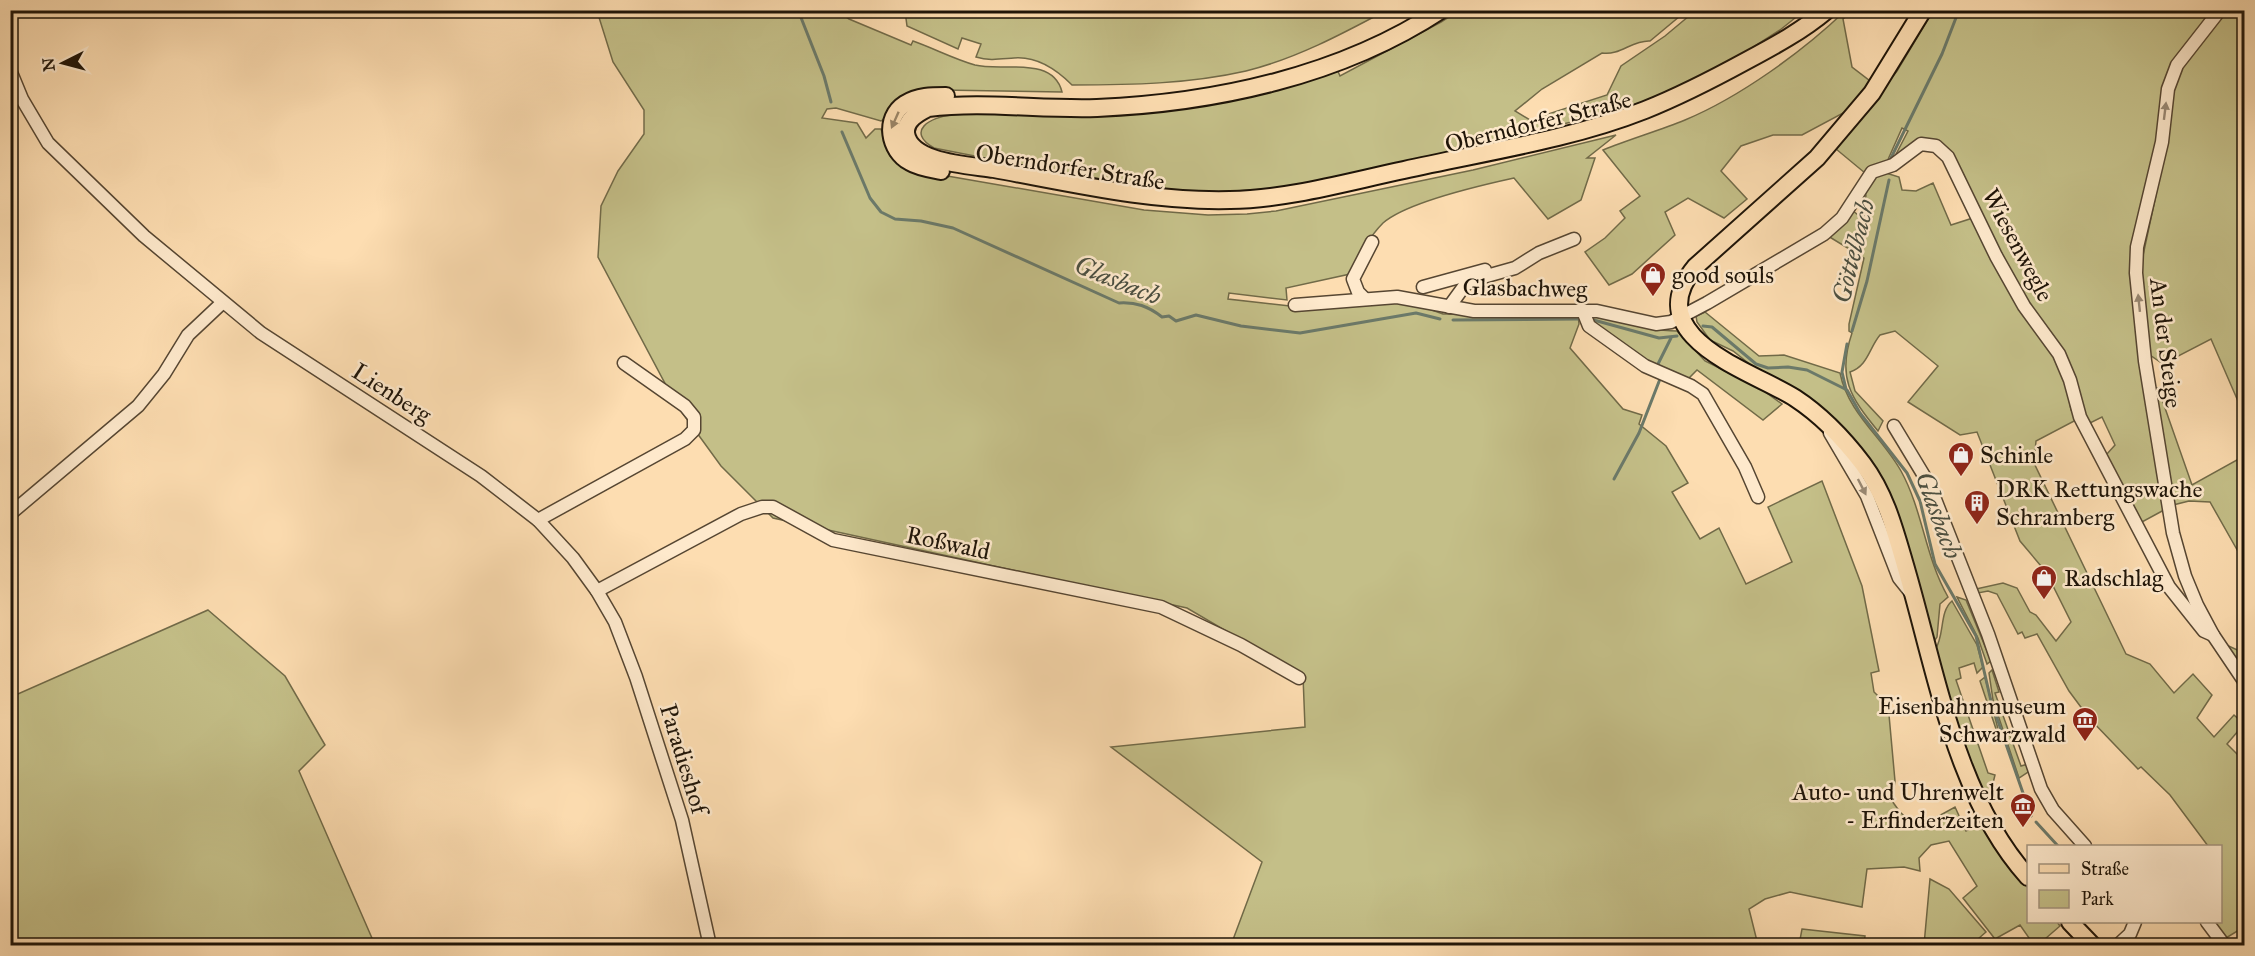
<svg xmlns="http://www.w3.org/2000/svg" width="2255" height="956" viewBox="0 0 2255 956" font-family="'IM FELL Great Primer',serif">
<style>
.green{fill:#c4bf88;stroke:#716a48;stroke-width:1.5}
.lines{fill:none;stroke-linecap:round;stroke-linejoin:round}
.stream{stroke:#6b7969;stroke-width:3}
.minor-casing{stroke:#564632;stroke-width:15}
.major-casing{stroke:#1e1408;stroke-width:20}
.minor{stroke:#fee9cc;stroke-width:12}
.major{stroke:#fdddb1;stroke-width:16}
.oneway{fill:#998974}
.oneway2{fill:#998365}
.labels{text-anchor:middle;dominant-baseline:central;stroke-width:5;stroke-linejoin:round;paint-order:stroke}
.street-label{font-size:24px;fill:#1e1408;stroke:#fee9cc}
.poi-label{font-size:24px;fill:#1e1408;stroke:#fee9cc;text-anchor:start}
.water-label{font-size:26px;font-style:italic;fill:#4b4f41;stroke:#fee9cc}
</style>
<rect width="100%" height="100%" fill="#fdddb1"/>
<filter id="stains"><feTurbulence type="fractalNoise" baseFrequency=".00333" numOctaves="4"/><feColorMatrix values="0 0 0 0 .2 0 0 0 0 .09 0 0 0 0 .02 0 0 0 .5 -.17"/></filter>
<radialGradient id="worn" r=".72"><stop offset=".6" stop-color="#630" stop-opacity="0"/><stop offset="1" stop-color="#630" stop-opacity=".3"/></radialGradient>
<g class="green">
<path d="M1805,10l-25,20 -53,34 -41,21 -57,23 -272,66 -86,15 -76,4 -133,-20 -128,-25c-29,-17 -3,-31 17,-33v-4l122,3 264,-45 3,7 101,-54 17,-11h228l-36,30c-18,-1 -30,15 -48,12l-60,36 -27,22 15,9 77,-25 14,-29 44,-30 30,-25z"/>
<path d="M597,11h251l-2,6 3,2 62,26 2,-4c20,7 41,18 62,24 27,7 78,-10 87,27l-121,-2 -60,31 -45,-13 -9,1 -5,9 35,5 9,15 9,-9h6l9,27 17,13 237,41 64,5 39,-1 29,-3 197,-41 143,-35 -29,23h8l-14,42 -33,19 -34,-41c-32,7 -107,24 -131,45 -14,14 -24,33 -33,51l-64,14 1,12 -58,-7 -1,6 80,9 64,-7 40,2 31,11h135l1,10 -9,24 53,61 19,6 -3,9 27,22 22,37 -16,9 28,47 19,-11 27,56 46,-22 -24,-55 54,-26 40,105 17,85 -8,2 3,19 11,11 4,12 6,66 -3,20 8,11 17,16 38,-21 11,24 14,-7 48,64v34h29l3,4 -22,19h-4l-14,-20 -25,14 -32,-41 14,-12 -28,-45 -18,4 -12,13 1,13 -16,-4 -37,2 -5,38 -72,-15 -25,7 -16,10 9,36h-527l31,-83 -151,-115 194,-20 -2,-51 -116,-68 -414,-90 -52,-52 -45,-62 -78,-147 3,-51 17,-35 26,-37v-24l-31,-48z"/>
<path d="M905,11v-1l480,1c-43,23 -90,48 -139,60 -57,13 -116,14 -174,14 -16,-16 -35,-29 -58,-27 -14,1 -25,3 -38,-1l5,-13 -19,-6 -4,11 -51,-23z"/>
<path d="M1845,11h6l-8,8 9,48 18,14 -23,30 -45,24h-29l-32,11 -20,25 26,28 -23,19 -36,-20 -23,14 10,23 -43,39 -23,11 -24,-33 20,-14 20,-20 -5,-7 20,-15 -37,-46c27,-11 55,-19 82,-30 55,-23 117,-68 160,-109z"/>
<path d="M1933,11h311v404l-33,-76 -48,25 -13,-9 -9,-90 19,-89 -8,-5 -22,97 9,92 25,150 -22,12 -36,-67 9,-10 -13,-28 -14,7 -13,-33 -139,-247 -43,16 15,-29 -6,-3 -16,36 -21,9 -29,-24 61,-78z"/>
<path d="M1886,173l13,4 3,13 14,1 17,-8 18,42 25,-8 88,156 7,37 7,9 -42,22 -2,22 92,191 24,10 24,29 19,-19 19,21 -15,23 17,19 20,-22 10,9 -17,20 17,17v166l-18,11 -12,-16h6v-76h-12l-38,-51 -29,-28 -3,2 -49,-51 -20,-27 -32,-57 -12,4 -3,-6 -4,2 -21,-40 -9,-3 -10,2 -2,-4 27,-6 14,5 13,24 6,3 20,26 15,-19 -25,-50 -26,-31 -43,-109 -17,3 -52,-33 30,-36 -43,-35 -15,4c-11,13 -12,31 -30,37l5,19 28,30 -5,10c-28,-34 -41,-54 -26,-98l-3,-2v-7l15,-66 -36,-22 25,-25 9,7 6,-7 -5,-6 3,-9 -2,-9 7,-9z"/>
<path d="M1705,312l54,44 25,-1 56,18c8,40 42,64 61,98 22,40 24,86 47,126l-8,7 -3,33 -4,6 -56,-170 -125,-107 -19,-15 -23,-11 -13,-18 -1,-6z"/>
<path d="M1603,316c25,6 48,15 74,15l28,30 56,28 21,15 -19,16 -66,-50 -11,11 -39,-17 -56,-40 -2,-7z"/>
<path d="M2155,388h3l34,97 52,-29v106l-34,-60 -21,-1 -16,4z"/>
<path d="M1957,597l9,3 25,61 -4,3 -9,-26z"/>
<path d="M1952,601l25,44 6,22 -6,6 -3,-10 -15,5 2,10 -5,2 32,93 7,2 -5,20 -5,3 -14,-31 -36,-117c10,-15 4,-38 17,-49z"/>
<path d="M208,610l77,66 40,69 -26,26 76,174h-364v-248z"/>
<path d="M2222,643l22,10v20z"/>
<path d="M1992,670l7,22 -4,1 26,73 7,-2v8l-9,6 -26,-78 -4,-27z"/>
<path d="M1985,677l15,60v4l-20,-60z"/>
<path d="M1930,879l19,10 37,43 -15,13h-47z"/>
<path d="M1802,929l63,7 -1,9h-65z"/>
</g>
<g class="lines">
<g class="stream">
<path d="M798,10l26,66 7,26"/>
<path d="M842,132l28,66 11,14 14,7 26,2 32,7 166,75c17,-1 29,3 43,14l7,-1 7,5 20,-6 45,11 59,7 116,-20 24,6"/>
<path d="M1890,160l52,-106 17,-44"/>
<path d="M1590,319l69,19 18,-2"/>
<path d="M1453,320l126,-1"/>
<path d="M1703,326l9,1 44,37 12,4 20,-1 19,3 40,20 13,23 47,60 13,28 15,63 41,72 15,65 40,115"/>
<path d="M1852,331l15,-50 22,-101"/>
<path d="M1657,366l14,-28"/>
<path d="M1846,389l-4,-17 5,-28"/>
<path d="M1614,479l25,-46 21,-54"/>
<path d="M2036,822l22,24"/>
<path d="M2133,942l3,4"/>
</g>
<defs>
<g id="minor">
<path d="M2220,10l-43,55 -9,24 -6,53 -25,105 -1,26 9,88 28,172 12,43 12,29 16,30 31,46"/>
<path d="M10,70l12,29 26,44 96,93 117,97 220,143 57,44 35,38 24,33 18,31 21,55 46,143 28,126"/>
<path d="M1423,287l62,-17"/>
<path d="M1364,298l-6,-6 -5,-13 19,-37"/>
<path d="M1295,305l102,-8 77,14h123l59,13 15,-2 36,-19 117,-69 18,-16 30,-46 21,-7 28,-21 15,2 12,11 48,99 28,50 35,48 11,26 10,37 89,170 35,44 9,4"/>
<path d="M1449,307l16,-22 11,-6 39,-11 24,-15 35,-14"/>
<path d="M1583,311l6,15 56,40 46,20 12,8 42,73 13,30"/>
<path d="M1894,426l35,58 59,150 53,155 12,21 32,36"/>
<path d="M1830,433l37,63 32,82 12,15"/>
<path d="M10,514l128,-108 26,-32 24,-39 34,-32"/>
<path d="M538,520l147,-81 9,-9v-13l-9,-11 -61,-43"/>
<path d="M597,591l144,-77 21,-7h11l60,33 328,67 80,38 58,33"/>
<path d="M2207,922l18,24"/>
<path d="M2117,946l13,-12 5,-12"/>
</g>
<g id="major">
<path d="M1441,10c-100,66 -226,93 -344,98 -56,2 -114,-7 -169,0 -10,5 -23,12 -22,25 4,30 63,32 88,36 77,14 157,33 236,31 59,-1 117,-18 174,-30 80,-18 165,-30 241,-60 35,-14 68,-31 101,-49 28,-15 56,-30 81,-51"/>
<path d="M1923,10l-51,83 -55,65 -122,109c-58,71 58,104 100,131 26,17 49,41 68,66 24,32 33,71 44,108 29,100 50,227 121,305"/>
<path d="M941,171c-10,-2 -23,-4 -31,-9 -21,-11 -27,-44 -5,-58 13,-8 27,-8 41,-8"/>
<path d="M2070,922l23,24"/>
</g>
</defs>
<use href="#minor" class="minor-casing"/>
<use href="#major" class="major-casing"/>
<use href="#minor" class="minor"/>
<use href="#major" class="major"/>
</g>
<defs><path id="oneway-solid" d="M-6-.8H1V-3.2L6.5 0L1 3.2V.8H-6Z" transform="scale(1.5)"/></defs>
<g class="oneway">
<use href="#oneway-solid" transform="translate(2165 111) rotate(-83)"/>
<use href="#oneway-solid" transform="translate(2139 303) rotate(-96)"/>
<use href="#oneway-solid" transform="translate(1862 487) rotate(63)"/>
</g>
<use class="oneway2" href="#oneway-solid" transform="translate(895 120) rotate(114)"/>
<defs>
<symbol id="shop-pin" viewBox="-11 -11 22 30"><path d="M0 17L-7.5 6A9.5 9.5 0 1 1 7.5 6Z" fill="#8f2418" stroke="#fee9cc"/><path d="M-5-2.5h2.3a2.7 3.5 0 0 1 5.4 0H5L5.5 6h-11ZM-1.5-2.5h3a1.5 2.3 0 0 0-3 0Z" fill="#fff"/></symbol>
<symbol id="building-pin" viewBox="-11 -11 22 30"><path d="M0 17L-7.5 6A9.5 9.5 0 1 1 7.5 6Z" fill="#8f2418" stroke="#fee9cc"/><path d="M-4-6H4V6H1V3H-1V6H-4ZM-2.5-4.3h1.7v1.8h-1.7ZM.8-4.3h1.7v1.8H.8ZM-2.5-1h1.7V.8h-1.7ZM.8-1h1.7V.8H.8Z" fill="#fff"/></symbol>
<symbol id="museum-pin" viewBox="-11 -11 22 30"><path d="M0 17L-7.5 6A9.5 9.5 0 1 1 7.5 6Z" fill="#8f2418" stroke="#fee9cc"/><path d="M0-6L6-3V-2H-6V-3ZM-5-1h2V3h-2ZM-1-1h2V3h-2ZM3-1h2V3H3ZM-6 4H6V6H-6Z" fill="#fff"/></symbol>
</defs>
<g fill-rule="evenodd">
<use href="#shop-pin" x="1638" y="260" width="30" height="40"/>
<use href="#shop-pin" x="1946" y="440" width="30" height="40"/>
<use href="#building-pin" x="1962" y="488" width="30" height="40"/>
<use href="#shop-pin" x="2029" y="563" width="30" height="40"/>
<use href="#museum-pin" x="2070" y="705" width="30" height="40"/>
<use href="#museum-pin" x="2008" y="791" width="30" height="40"/>
</g>
<g class="labels">
<g class="street-label">
<text transform="translate(1538 122) rotate(-14)">Oberndorfer Straße</text>
<text transform="translate(1070 167) rotate(9)">Oberndorfer Straße</text>
<text transform="translate(2018 245) rotate(62)">Wiesenwegle</text>
<text transform="translate(1525 288) rotate(1)">Glasbachweg</text>
<text transform="translate(2166 343) rotate(83)">An der Steige</text>
<text transform="translate(392 393) rotate(33)">Lienberg</text>
<text transform="translate(948 543) rotate(12)">Roßwald</text>
<text transform="translate(684 759) rotate(73)">Paradieshof</text>
</g>
<g class="poi-label">
<text x="1672" y="275">good souls</text>
<text x="1980" y="455">Schinle</text>
<text x="1996" y="489">DRK Rettungswache<tspan x="1996" dy="28">Schramberg</tspan></text>
<text x="2064" y="578">Radschlag</text>
<text x="2066" y="706" text-anchor="end">Eisenbahnmuseum<tspan x="2066" dy="28">Schwarzwald</tspan></text>
<text x="2004" y="792" text-anchor="end">Auto- und Uhrenwelt<tspan x="2004" dy="28">- Erfinderzeiten</tspan></text>
</g>
<g class="water-label">
<text transform="translate(1853 251) rotate(-76)">Göttelbach</text>
<text transform="translate(1118 280) rotate(22)">Glasbach</text>
<text transform="translate(1939 515) rotate(70)">Glasbach</text>
</g>
</g>
<rect width="2255" height="956" fill="none" stroke="#fdddb1" stroke-width="36"/>
<rect x="12" y="12" width="2231" height="932" fill="none" stroke="#1e1408" stroke-width="3"/>
<rect x="18" y="18" width="2219" height="920" fill="none" stroke="#1e1408" stroke-width="1.5"/>
<rect x="2027" y="845" width="195" height="78" fill="#fee9cc" stroke="#a4947e" stroke-width="1.5"/>
<rect x="2039" y="864" width="30" height="9" fill="#fdddb1" stroke="#a4947e" stroke-width="1.5"/>
<text x="2081" y="875" font-size="18" fill="#1e1408">Straße</text>
<rect x="2039" y="890" width="30" height="18" fill="#c4bf88" stroke="#a4947e" stroke-width="1.5"/>
<text x="2081" y="905" font-size="18" fill="#1e1408">Park</text>
<g transform="translate(63 63) rotate(264)" stroke="#fee9cc" stroke-width="4.5" paint-order="stroke">
<path d="M0-4.5L10 22L0 15L-10 22Z" fill="#1e1408"/>
<text y="-9" font-size="16" font-weight="bold" text-anchor="middle" fill="#1e1408">N</text>
</g>
<rect width="100%" height="100%" filter="url(#stains)"/>
<rect width="100%" height="100%" fill="url(#worn)"/>
</svg>
